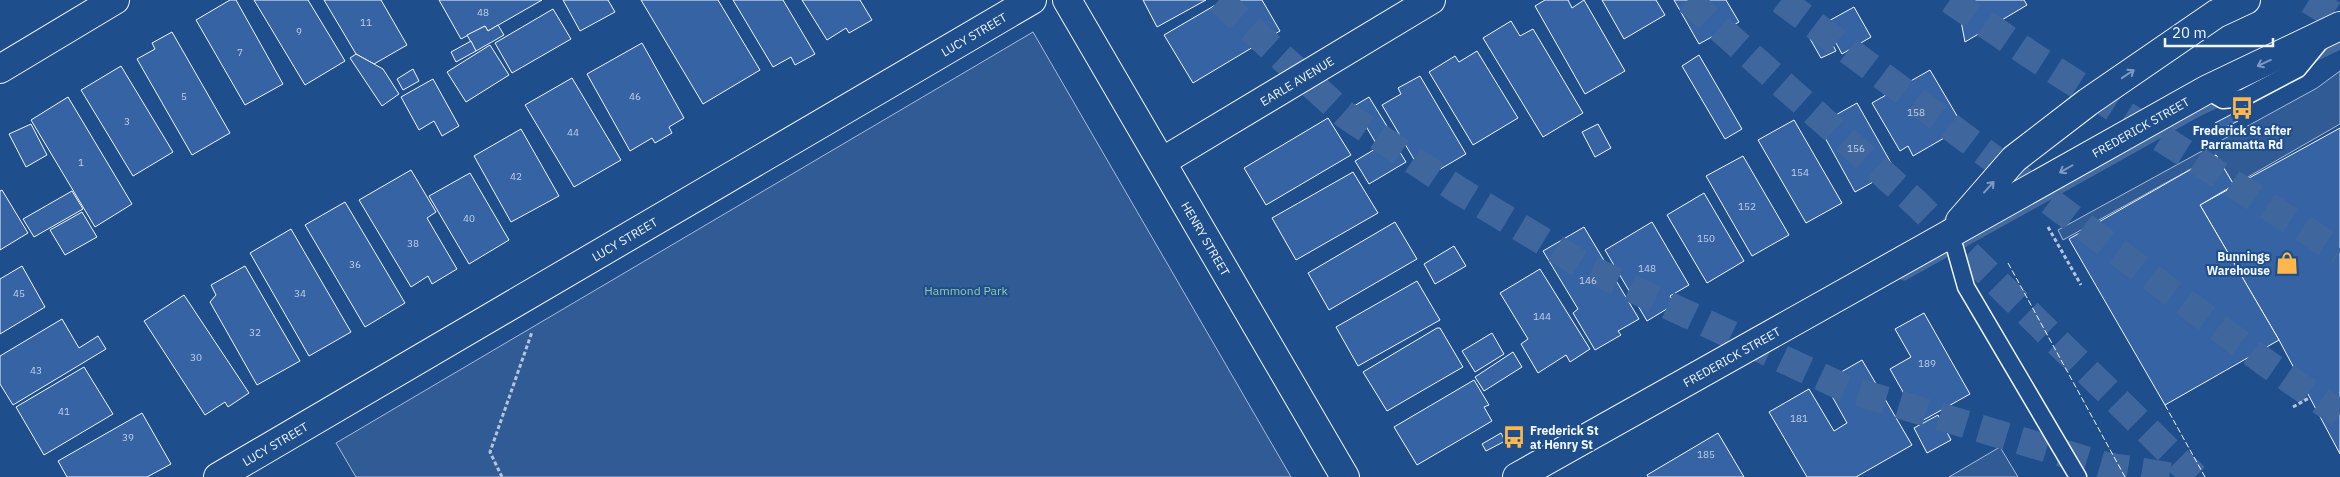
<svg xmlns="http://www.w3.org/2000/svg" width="2340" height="477" viewBox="0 0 2340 477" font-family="'IBM Plex Sans',sans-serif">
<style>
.green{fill:#305b95;stroke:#a8bbd7}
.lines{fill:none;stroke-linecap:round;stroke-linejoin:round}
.stream{stroke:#446ba0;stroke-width:11}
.building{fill:#3563a3;stroke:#f2f6ff}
.motorway-tunnel{stroke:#3f679d;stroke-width:28;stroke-dasharray:28 14;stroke-linecap:butt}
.service-casing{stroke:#f2f6ff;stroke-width:19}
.minor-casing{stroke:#f2f6ff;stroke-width:30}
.primary-casing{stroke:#f2f6ff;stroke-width:30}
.path{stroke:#b3c4dc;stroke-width:3;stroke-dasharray:4 2.5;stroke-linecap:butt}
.service{stroke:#1f4e8c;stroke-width:16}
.minor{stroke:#1f4e8c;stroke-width:28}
.primary{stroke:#1f4e8c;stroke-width:28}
.fence{stroke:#f2f6ff;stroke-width:1;stroke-dasharray:6 2.5;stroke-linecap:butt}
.oneway{stroke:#7e9ac0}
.labels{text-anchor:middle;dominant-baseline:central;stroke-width:4;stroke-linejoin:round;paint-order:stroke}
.number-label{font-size:10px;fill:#c3d1e8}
.street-label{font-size:12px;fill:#f2f6ff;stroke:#1f4e8c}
.poi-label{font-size:12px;font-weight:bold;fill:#f2f6ff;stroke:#1f4e8c}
.park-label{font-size:12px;fill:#97c8a6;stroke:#1f4e8c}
</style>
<rect width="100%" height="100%" fill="#1f4e8c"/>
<g class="green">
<path d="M1033,32l258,445h-935l-20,-34z"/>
<path d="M2340,71v53l-106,61 -18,-30 -153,85 -5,-10 259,-142z"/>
<path d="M2000,447l18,30h-69z"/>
</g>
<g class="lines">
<g class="stream">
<path d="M2308,59l32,-15"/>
<path d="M1904,275l294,-164 30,-14"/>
</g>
</g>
<g class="building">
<path d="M230,0h6l47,84 -38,21 -49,-85z"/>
<path d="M254,0h54l37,61 -40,24z"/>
<path d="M324,0h57l26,45 -33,19 -18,-10z"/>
<path d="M439,0h103l-54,31 -3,-5 -24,13z"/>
<path d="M563,0h45l7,12 -35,19z"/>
<path d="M641,0h77l42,70 -57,34z"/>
<path d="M733,0h50l32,54 -20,11 -4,-8 -18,10z"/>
<path d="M802,0h58l12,20 -23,13 -3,-5 -19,12z"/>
<path d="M1143,0h63l-49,27z"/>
<path d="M1224,0h38l18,31 -87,52 -29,-48z"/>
<path d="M1545,0h23l4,8 12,-8 41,71 -40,23 -50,-88z"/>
<path d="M1602,0h54l9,15 -41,24z"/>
<path d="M1674,0h52l13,22 -40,22z"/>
<path d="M1957,0h67l3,5 -62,37z"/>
<path d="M1854,7l17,30 -29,17 -17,-31z"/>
<path d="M553,9l18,30 -59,34 -17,-30z"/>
<path d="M1511,21l9,15 13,-7 50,84 -40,24 -60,-99z"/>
<path d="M498,25l6,10 -28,16 -9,-16 18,-9 3,5z"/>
<path d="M1825,29l11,22 -15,7 -12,-21z"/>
<path d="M172,32l58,101 -38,22 -55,-96 18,-10 -3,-6z"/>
<path d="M471,41l5,10 -20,11 -5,-10z"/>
<path d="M642,43l42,75 -15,9 3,6 -17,10 -3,-5 -22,13 -43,-77z"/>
<path d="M490,45l19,30 -43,27 -19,-30z"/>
<path d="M1477,51l41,67 -45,27 -44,-73 26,-16 4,6z"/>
<path d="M356,54l27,15 16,25 -17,12 -32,-48z"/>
<path d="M1699,55l43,74 -17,10 -43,-73z"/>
<path d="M121,66l52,86 -40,24 -52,-86z"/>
<path d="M413,69l6,12 -16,9 -6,-11z"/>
<path d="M1930,70l30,51 -6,3 4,6 -45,26 -5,-10 -8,5 -28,-48z"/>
<path d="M1420,76l46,78 -41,24 -43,-73 19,-11 -3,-6z"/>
<path d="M572,78l49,82 -47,27 -49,-82z"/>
<path d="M433,79l26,47 -17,10 -8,-15 -15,9 -18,-33z"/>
<path d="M68,97l64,107 -37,23 -64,-107z"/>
<path d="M1369,97l24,39 -16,9 -23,-39z"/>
<path d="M1857,103l38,67 -40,22 -37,-67z"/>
<path d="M2234,113l4,8 -18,9 -5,-7z"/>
<path d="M1328,118l23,37 -85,50 -22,-37z"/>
<path d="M1794,120l48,83 -36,20 -48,-83z"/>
<path d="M31,124l16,31 -21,12 -17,-33z"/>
<path d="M1598,124l13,24 -16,9 -13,-25z"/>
<path d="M2340,128v326l-61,-114 -79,-135z"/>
<path d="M521,129l38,67 -48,26 -37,-66z"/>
<path d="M1392,139l14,23 -37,22 -14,-23z"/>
<path d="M2216,155l18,30 -34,20 79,135 -114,65 -96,-166z"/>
<path d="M1743,156l46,79 -37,21 -46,-80z"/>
<path d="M411,170l25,42 -9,6 30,51 -25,15 -4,-8 -17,11 -52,-87z"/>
<path d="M1353,172l25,41 -82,47 -24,-42z"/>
<path d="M470,173l39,67 -40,24 -40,-68z"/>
<path d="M2,190l26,43 -28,17v-59z"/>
<path d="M72,191l11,18 -49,28 -11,-18z"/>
<path d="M1704,193l40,68 -37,22 -40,-68z"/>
<path d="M345,202l60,101 -40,24 -60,-102z"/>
<path d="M82,212l15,25 -32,18 -15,-25z"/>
<path d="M1395,222l22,37 -88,51 -21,-37z"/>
<path d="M1652,222l37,63 -19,11 5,8 -28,17 -42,-71z"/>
<path d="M1584,227l55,92 -21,12 3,4 -26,15 -22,-37 5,-4 -35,-58z"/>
<path d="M291,229l60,103 -42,24 -59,-103z"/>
<path d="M1454,246l12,20 -31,18 -11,-20z"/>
<path d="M22,266l23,41 -45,27v-55z"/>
<path d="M245,266l55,95 -43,24 -47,-83 6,-7 -5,-10z"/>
<path d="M1540,269l50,80 -20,13 -4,-7 -28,18 -17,-29 7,-5 -28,-46z"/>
<path d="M1417,281l23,39 -82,46 -22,-39z"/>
<path d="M184,295l65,98 -21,14 -3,-5 -20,13 -61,-94z"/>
<path d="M1924,313l46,81 -50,28 -30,-53 21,-12 -16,-28z"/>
<path d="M62,319l17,29 19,-12 8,13 -93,56 -13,-21v-28z"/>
<path d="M1437,328h3l23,39 -76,44 -24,-39z"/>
<path d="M1492,333l12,21 -29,18 -13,-21z"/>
<path d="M1513,352l9,15 -38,24 -9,-14z"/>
<path d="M1862,360l50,85 -56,32h-49l-38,-65 40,-23 25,42 13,-8 -23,-41z"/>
<path d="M84,367l29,47 -69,41 -28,-48z"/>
<path d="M1474,380l15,25 -5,2 8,14 -75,44 -23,-38z"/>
<path d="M142,413l29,51 -24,13h-80l-9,-16z"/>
<path d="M1938,415l13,25 -24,13 -13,-25z"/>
<path d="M1501,433l4,8 -19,10 -4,-7z"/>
<path d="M1718,433l26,44h-96l-1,-2z"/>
</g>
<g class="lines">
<g class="motorway-tunnel">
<path d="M1219,0l125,114 114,76 128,77 261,122 259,77 68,11"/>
<path d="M1688,0l228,203 279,274"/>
<path d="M1781,0l485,363 74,51"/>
<path d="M1950,0l81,55 309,197"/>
<path d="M2309,0l31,19"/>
</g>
<defs>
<g id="service">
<path d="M2206,90l17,10 20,-2 55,-29 23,-28"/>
<path d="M1945,237l10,11 11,39 112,190"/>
</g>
<g id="minor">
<path id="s1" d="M1067,0l278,477"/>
<path d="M0,69l115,-69"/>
<path id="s2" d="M1163,161l268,-161"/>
<path id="s3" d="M218,477l814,-477"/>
</g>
<g id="primary">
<path d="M1960,221l54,-62 74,-57 128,-88 30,-14"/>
<path id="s4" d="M1517,477l689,-387 134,-64"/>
</g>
</defs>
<use href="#service" class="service-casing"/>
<use href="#minor" class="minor-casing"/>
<use href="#primary" class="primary-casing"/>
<g class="path">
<path d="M2048,227l33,58"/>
<path d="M2293,407l16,-9"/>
<path d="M502,477l-12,-25 42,-120"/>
</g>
<use href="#service" class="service"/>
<use href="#minor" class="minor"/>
<use href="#primary" class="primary"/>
<g class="fence">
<path d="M2008,263l117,214"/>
<path d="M2165,405l40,72"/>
</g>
</g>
<defs><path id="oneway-shaft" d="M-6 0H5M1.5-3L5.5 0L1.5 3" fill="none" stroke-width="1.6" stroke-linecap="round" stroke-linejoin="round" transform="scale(1.25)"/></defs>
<g class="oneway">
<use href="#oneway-shaft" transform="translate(2264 63) rotate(155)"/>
<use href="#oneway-shaft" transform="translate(2128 74) rotate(-34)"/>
<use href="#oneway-shaft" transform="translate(2066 169) rotate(150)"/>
<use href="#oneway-shaft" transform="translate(1989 187) rotate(-48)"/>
</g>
<defs>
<symbol id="bus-bare" viewBox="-9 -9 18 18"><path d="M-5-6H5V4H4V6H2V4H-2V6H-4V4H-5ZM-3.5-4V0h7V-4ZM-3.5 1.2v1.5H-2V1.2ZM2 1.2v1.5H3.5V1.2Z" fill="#ffb74d" stroke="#1f4e8c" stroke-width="2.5" paint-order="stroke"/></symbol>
<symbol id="shop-bare" viewBox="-9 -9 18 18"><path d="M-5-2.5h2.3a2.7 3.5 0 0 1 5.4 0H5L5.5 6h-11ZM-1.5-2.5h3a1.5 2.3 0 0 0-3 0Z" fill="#ffb74d" stroke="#1f4e8c" stroke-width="2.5" paint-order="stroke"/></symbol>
</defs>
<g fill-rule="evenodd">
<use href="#bus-bare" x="2226" y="92" width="32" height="32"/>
<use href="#shop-bare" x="2271" y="247" width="32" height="32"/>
<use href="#bus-bare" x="1498" y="421" width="32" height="32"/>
</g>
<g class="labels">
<g class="number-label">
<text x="483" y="12">48</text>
<text x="366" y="22">11</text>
<text x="299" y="31">9</text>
<text x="240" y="52">7</text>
<text x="184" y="96">5</text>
<text x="635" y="96">46</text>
<text x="1916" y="112">158</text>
<text x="127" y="121">3</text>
<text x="573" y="132">44</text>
<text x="1856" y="148">156</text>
<text x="81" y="162">1</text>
<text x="1800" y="172">154</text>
<text x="516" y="176">42</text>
<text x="1747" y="206">152</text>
<text x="469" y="218">40</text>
<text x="1706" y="238">150</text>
<text x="413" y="243">38</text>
<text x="355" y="264">36</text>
<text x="1647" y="268">148</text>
<text x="1588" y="280">146</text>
<text x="19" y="293">45</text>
<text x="300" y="293">34</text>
<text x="1542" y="316">144</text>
<text x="255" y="332">32</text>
<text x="196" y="357">30</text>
<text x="1927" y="363">189</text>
<text x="36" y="370">43</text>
<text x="64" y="411">41</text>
<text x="1799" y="418">181</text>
<text x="128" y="437">39</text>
<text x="1706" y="454">185</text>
</g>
<g class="street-label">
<text stroke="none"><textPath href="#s3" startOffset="876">LUCY STREET</textPath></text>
<text stroke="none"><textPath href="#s2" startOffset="156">EARLE AVENUE</textPath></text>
<text stroke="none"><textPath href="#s4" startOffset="715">FREDERICK STREET</textPath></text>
<text stroke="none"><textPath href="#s3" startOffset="471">LUCY STREET</textPath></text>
<text stroke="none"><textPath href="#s1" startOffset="276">HENRY STREET</textPath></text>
<text stroke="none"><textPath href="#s4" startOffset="246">FREDERICK STREET</textPath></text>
<text stroke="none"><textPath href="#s3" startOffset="66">LUCY STREET</textPath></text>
</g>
<g class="poi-label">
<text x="2242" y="130">Frederick St after<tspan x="2242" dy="14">Parramatta Rd</tspan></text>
<text x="2270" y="256" text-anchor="end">Bunnings<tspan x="2270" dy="14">Warehouse</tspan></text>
<text x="1530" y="430" text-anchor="start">Frederick St<tspan x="1530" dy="14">at Henry St</tspan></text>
</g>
<g class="park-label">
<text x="966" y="290">Hammond Park</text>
</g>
</g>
<path d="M2165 38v8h108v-8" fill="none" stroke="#f2f6ff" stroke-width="2.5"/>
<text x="2172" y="38" font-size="15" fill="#f2f6ff" stroke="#1f4e8c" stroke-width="4" paint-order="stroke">20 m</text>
</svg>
